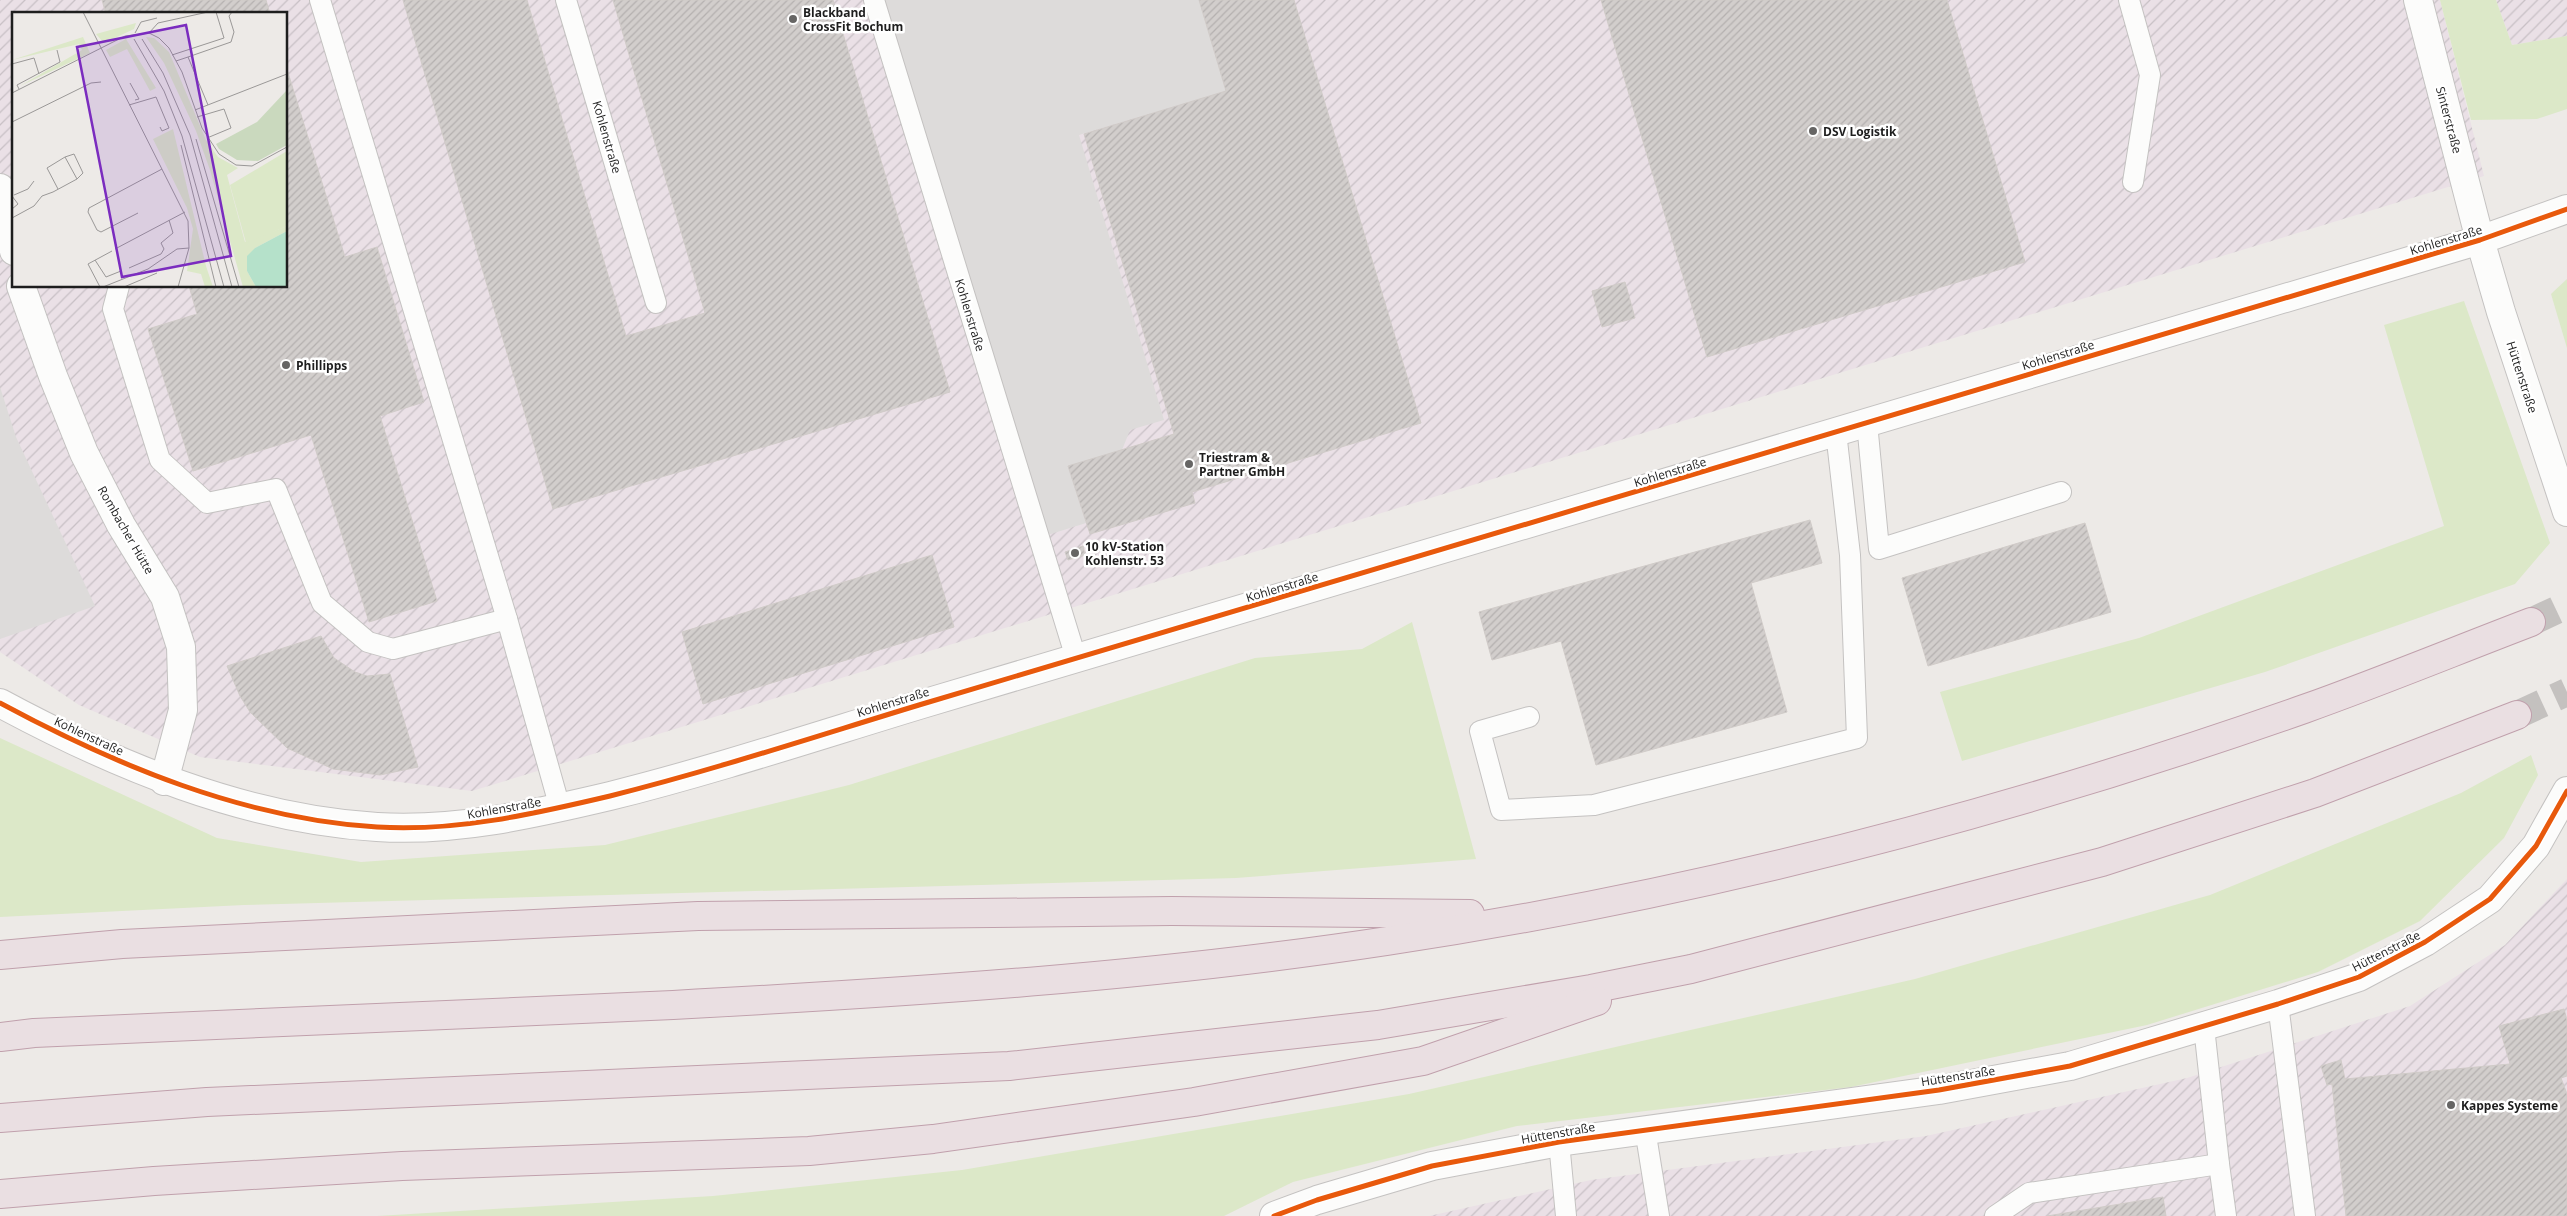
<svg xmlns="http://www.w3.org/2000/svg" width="2567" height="1216" viewBox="0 0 2567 1216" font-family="'Open Sans',sans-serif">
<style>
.industrial{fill:url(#industrial-furrows);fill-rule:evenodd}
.grass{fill:#dce8c8}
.parking{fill:#dddbda}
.building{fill:url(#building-hatch);stroke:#d0cbc8}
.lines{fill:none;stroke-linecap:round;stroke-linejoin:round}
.motorway-tunnel{stroke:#c4c1bf;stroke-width:28;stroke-dasharray:28 14;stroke-linecap:butt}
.service-casing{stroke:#c4c2c1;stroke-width:22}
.minor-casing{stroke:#c4c2c1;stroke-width:30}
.tertiary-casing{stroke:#c4c2c1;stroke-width:30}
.motorway-casing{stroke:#c0a0ac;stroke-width:30}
.service{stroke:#fcfcfb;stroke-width:20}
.minor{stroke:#fcfcfb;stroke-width:28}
.tertiary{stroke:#fcfcfb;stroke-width:28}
.motorway{stroke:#eadfe2;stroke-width:28}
.cycleway-casing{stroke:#fff;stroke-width:8}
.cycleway{stroke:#e8590c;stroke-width:5}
.poi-dot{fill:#666564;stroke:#fff;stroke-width:2}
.labels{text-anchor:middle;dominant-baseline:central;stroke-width:5;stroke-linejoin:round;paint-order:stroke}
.poi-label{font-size:12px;font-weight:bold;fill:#1e1e1e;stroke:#fff;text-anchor:start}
.street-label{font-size:12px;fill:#1e1e1e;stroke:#fff}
.inset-road{fill:none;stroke:#9a9897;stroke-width:1}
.view{fill:#7b2cbf;fill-opacity:0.15;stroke:#7b2cbf;stroke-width:2.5}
.inset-edge{fill:none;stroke:#1e1e1e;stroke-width:2.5}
</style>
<defs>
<pattern id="industrial-furrows" width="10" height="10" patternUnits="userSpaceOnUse" patternTransform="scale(1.25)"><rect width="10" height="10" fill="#eae0e6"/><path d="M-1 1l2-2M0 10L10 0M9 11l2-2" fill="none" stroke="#c8c0c5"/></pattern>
<pattern id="building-hatch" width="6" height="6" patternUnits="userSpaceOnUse" patternTransform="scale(1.25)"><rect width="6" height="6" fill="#d2cecc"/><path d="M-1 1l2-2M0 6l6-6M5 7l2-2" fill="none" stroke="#b4b0af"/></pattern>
</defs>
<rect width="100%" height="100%" fill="#edeae7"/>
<g class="industrial">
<path d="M0,0h2440l44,176 -2012,615 -272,-34 -121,-52 -79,-53zM14,14h272v272h-272z"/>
<path d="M2496,0h71v36l-55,9z"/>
<path d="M2567,879v337h-1138l162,-36 335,-44 261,-58 223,-72 95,-61z"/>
</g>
<g class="grass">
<path d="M2440,0h56l16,45 55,-9v73l-30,10 -66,1z"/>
<path d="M2567,279v69l-16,-54z"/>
<path d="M2464,301l86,242 -35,41 -250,88 -303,89 -22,-69 199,-54 305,-112 -60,-201z"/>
<path d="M1412,622l64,237 -240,19 -992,27 -244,12v-179l217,100 144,24 244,-17 244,-60 406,-127 107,-9z"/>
<path d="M2531,755l7,20 -34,63 -84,83 -102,51 -171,53 -296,62 -334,39 -224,56 -69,34h-847l336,-20 249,-26 447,-76 506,-115 295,-84 251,-102z"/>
</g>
<g class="parking">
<path d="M874,0h325l27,91 -147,44 85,285 -34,10 -8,20 -54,16 18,57 -48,15z"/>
<path d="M0,387l16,50 79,169 -95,33z"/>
</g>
<g class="building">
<path d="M102,0h164l4,14h-164z"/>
<path d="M403,0h124l99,336 79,-23 -92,-313h220l117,392 -397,117z"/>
<path d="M1199,0h95l127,423 -229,69 3,11 -105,31 -22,-68 106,-32 -90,-300 142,-43z"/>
<path d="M1601,0h346l78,262 -318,95z"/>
<path d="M286,66l59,191 32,-10 47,155 -44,14 57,185 -68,21 -58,-187 -118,36 -45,-142 49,-15 -8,-28h97z"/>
<path d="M1625,282l10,36 -33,9 -10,-36z"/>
<path d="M1810,520l12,43 -71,20 36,129 -191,53 -35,-124 -69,19 -13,-48z"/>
<path d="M2085,523l26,89 -183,54 -26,-88z"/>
<path d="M1083,546l2,9 -17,5 -3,-8z"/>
<path d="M932,555l22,72 -251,77 -21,-72z"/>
<path d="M321,636l13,22 21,14 12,4 23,-2 28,93 -38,8 -47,-6 -46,-21 -37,-36 -10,-16 -13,-30z"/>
<path d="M2564,1009l3,11v56l-6,2 6,16v122h-221l-14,-132 -5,1 -6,-19 20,-6 4,19 165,-15 -11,-38z"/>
<path d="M2163,1197l3,19h-119z"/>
</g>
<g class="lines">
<g class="motorway-tunnel">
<path d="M2531,622l36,-17"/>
<path d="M2517,715l50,-23"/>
</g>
<defs>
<g id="service">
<path d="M320,0l187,619 53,189"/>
<path d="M566,0l90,303"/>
<path d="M874,0l202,658"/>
<path d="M2129,0l21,75 -17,107"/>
<path d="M119,286l-6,23 47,151 47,43 69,-14 46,114 46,39 25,7 114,-30"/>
<path d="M1867,423l12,126 182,-57"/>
<path d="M1529,717l-49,14 21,79 93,-5 263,-67 -7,-183 -14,-123"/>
<path d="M2278,1004l27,212"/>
<path d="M1645,1129l14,87"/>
<path d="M1559,1142l7,74"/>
<path d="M2219,1164l7,52"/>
<path d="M1995,1216l34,-23 190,-29 -15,-137"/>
</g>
<g id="minor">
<path d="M2418,0l62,240 21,72 66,200"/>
<path d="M0,188l14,63"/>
<path d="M21,286l32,90 31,77 37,72 44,72 16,50 2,63 -19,71"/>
<path d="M1274,1216l43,-16 115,-34 127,-24 380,-52 131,-24 208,-62 81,-27 66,-35 65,-43 46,-53 31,-55"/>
</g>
<path id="tertiary" d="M0,703c115,62 244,116 377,124 78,5 157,-13 233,-31 104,-26 207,-60 309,-91l1561,-465 87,-31"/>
<g id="motorway">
<path d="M0,955l122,-11 576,-28 474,-5 298,3"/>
<path d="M0,1037l34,-4c213,-9 426,-18 639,-28 239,-13 477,-28 714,-64 312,-47 619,-127 917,-232 76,-27 151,-58 227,-87"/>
<path d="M0,1118l207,-16 802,-36 369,-41 213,-36 100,-20 411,-107 213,-69 202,-78"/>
<path d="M0,1194l154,-13 248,-15 407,-15 124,-12 261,-37 229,-41 174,-60"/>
</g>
</defs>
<use href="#service" class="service-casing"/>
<use href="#minor" class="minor-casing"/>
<use href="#tertiary" class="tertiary-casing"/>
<use href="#motorway" class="motorway-casing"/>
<use href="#service" class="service"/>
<use href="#minor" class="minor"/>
<use href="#tertiary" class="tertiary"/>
<use href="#motorway" class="motorway"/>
<defs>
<g id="cycleway">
<path d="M0,703c115,62 244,116 377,124 78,5 157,-13 233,-31 104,-26 207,-60 309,-91l1561,-465 87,-31"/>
<path d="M1274,1216l43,-16 115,-34 127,-24 380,-52 131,-24 208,-62 81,-27 66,-35 65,-43 46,-53 31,-55"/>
</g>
</defs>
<use href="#cycleway" class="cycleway-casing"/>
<use href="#cycleway" class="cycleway"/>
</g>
<g class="poi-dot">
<circle cx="793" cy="19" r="5"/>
<circle cx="1813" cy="131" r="5"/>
<circle cx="286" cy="365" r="5"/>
<circle cx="1189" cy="464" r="5"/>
<circle cx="1075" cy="553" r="5"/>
<circle cx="2451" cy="1105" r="5"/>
</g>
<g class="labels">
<g class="poi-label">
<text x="803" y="12">Blackband<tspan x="803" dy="14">CrossFit Bochum</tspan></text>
<text x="1823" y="131">DSV Logistik</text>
<text x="296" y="365">Phillipps</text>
<text x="1199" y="457">Triestram &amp;<tspan x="1199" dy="14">Partner GmbH</tspan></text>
<text x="1085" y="546">10 kV-Station<tspan x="1085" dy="14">Kohlenstr. 53</tspan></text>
<text x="2461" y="1105">Kappes Systeme</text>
</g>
<g class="street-label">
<text transform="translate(2449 120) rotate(75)">Sinterstraße</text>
<text transform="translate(607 137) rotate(74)">Kohlenstraße</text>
<text transform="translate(2446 240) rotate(-17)">Kohlenstraße</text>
<text transform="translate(970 315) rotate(73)">Kohlenstraße</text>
<text transform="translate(2058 355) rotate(-17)">Kohlenstraße</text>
<text transform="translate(2522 377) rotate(72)">Hüttenstraße</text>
<text transform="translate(1670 472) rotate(-17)">Kohlenstraße</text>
<text transform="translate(126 530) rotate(60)">Rombacher Hütte</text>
<text transform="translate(1282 587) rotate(-17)">Kohlenstraße</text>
<text transform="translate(893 702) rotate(-17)">Kohlenstraße</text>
<text transform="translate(89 736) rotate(25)">Kohlenstraße</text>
<text transform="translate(504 808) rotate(-10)">Kohlenstraße</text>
<text transform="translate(2386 951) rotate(-27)">Hüttenstraße</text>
<text transform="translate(1958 1076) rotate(-9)">Hüttenstraße</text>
<text transform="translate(1558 1133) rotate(-10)">Hüttenstraße</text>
</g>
</g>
<g transform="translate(12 12)">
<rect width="275" height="275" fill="#edeae7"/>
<path d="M124,11l-2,6 -30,14 -8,-9zM71,25l7,16 -70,33 62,-36 -3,-6 -67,16zM134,25l8,1 15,14 37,88 12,17 20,11 -11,7 18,67 42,-16v5l-32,17 -8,23 9,16h-13l-33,-117 -14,-39 -32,-68zM114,27l30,49 -6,3 -23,-42 -17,8 -4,-7zM161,117l33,137 7,21h-8l-4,-13 -14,-3 6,-42 -6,-21 -34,-69z" fill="#dce8c8"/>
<path d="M275,78v55l-29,16 -21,-1 -18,-11 -3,-5 41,-22z" fill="#cad9be"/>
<path d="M275,139v75l-41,17 -16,-58z" fill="#dce8c8"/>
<path d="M275,219v56h-31l-9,-16v-15l8,-8z" fill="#b5e1ca"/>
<path class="inset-road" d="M71,0l105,209 1,27 -11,39M123,21l6,-11 16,-4M137,21l9,-10 50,-11M122,27l30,52 18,45 42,151M130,27l21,34 27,62 42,152M160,43l52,-17 -8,-26M176,45l43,-15 3,-10 -5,-16 3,-4M164,49l12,-4 20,48M0,52l22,-6 5,16M118,71l9,16 -4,1M7,77l-2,-4 43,-23 -3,-12M0,81l113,-57 24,-3 10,5 10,10 13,24 20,56 17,26 17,11 16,1 35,-19M117,93l27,-8 13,31 -7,3 -2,-4M183,98l92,-36M185,105l27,-8 7,19 -24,10M0,110l79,-39 10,-1M184,127l43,148M169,133l35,142M53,145l9,-3 9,19 -6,6M2,183l14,-6 6,-8M0,184l6,8 -6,5M126,201l-37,19 -4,-2 -9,-18 1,-4 73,-39M0,206l22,-12 8,-10 11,-4 24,-13 -12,-22 -18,11 11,21M103,237l70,-37M83,248l11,17 15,-6M117,256l32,-14 3,-5 -3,-6 12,-10 -4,-13M88,275l-12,-23 24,-13M91,275l45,-18 29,-20 12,-1M112,275l33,-14"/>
<path class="view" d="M174,13l45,231 -109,21 -45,-230z"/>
<rect width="275" height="275" class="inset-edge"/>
</g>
</svg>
